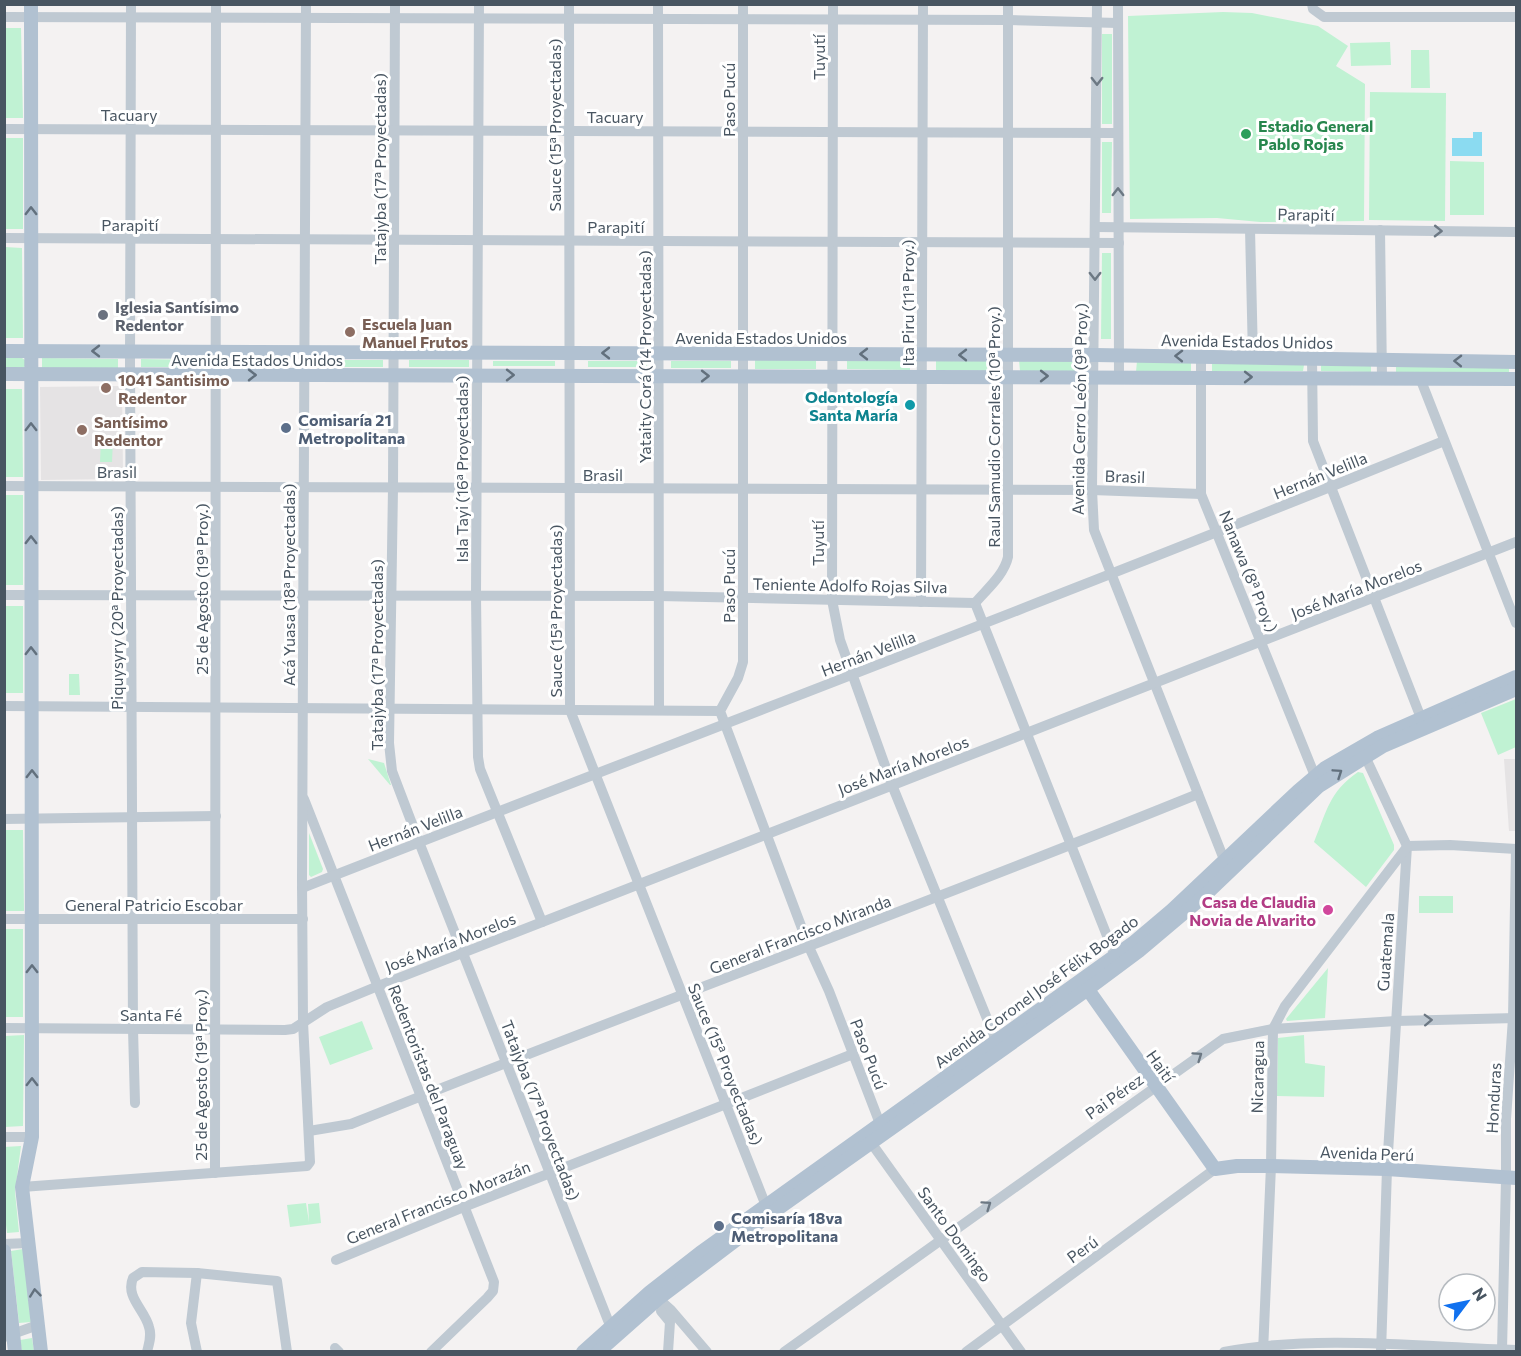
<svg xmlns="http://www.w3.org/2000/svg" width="1521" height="1356" viewBox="0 0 1521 1356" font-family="Commissioner,sans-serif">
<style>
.education{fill:#e5e3e4}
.green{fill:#c0f2d3}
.water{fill:#8bdbf1}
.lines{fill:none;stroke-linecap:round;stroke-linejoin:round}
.minor{stroke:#bfc9d2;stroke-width:10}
.major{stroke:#b1c1d1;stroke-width:14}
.oneway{stroke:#6c7883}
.oneway2{stroke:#62707d}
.leisure-dot{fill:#2e9e5b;stroke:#fff;stroke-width:2}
.worship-dot{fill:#6b7280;stroke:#fff;stroke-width:2}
.education-dot{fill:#8d6e63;stroke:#fff;stroke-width:2}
.culture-dot{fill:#0f9aa8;stroke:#fff;stroke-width:2}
.service-dot{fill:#5c6f8a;stroke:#fff;stroke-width:2}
.hotel-dot{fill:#d1479c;stroke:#fff;stroke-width:2}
.labels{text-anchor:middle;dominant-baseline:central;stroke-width:6;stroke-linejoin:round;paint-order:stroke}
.street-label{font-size:16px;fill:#485561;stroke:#fff}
.leisure-label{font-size:16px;font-weight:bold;fill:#27864d;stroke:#fff;text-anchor:start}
.worship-label{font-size:16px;font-weight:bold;fill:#5b616d;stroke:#fff;text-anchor:start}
.education-label{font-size:16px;font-weight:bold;fill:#785e54;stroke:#fff;text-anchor:start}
.culture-label{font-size:16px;font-weight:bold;fill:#0d838f;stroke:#fff;text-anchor:end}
.service-label{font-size:16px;font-weight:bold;fill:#4e5e75;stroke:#fff;text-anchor:start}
.hotel-label{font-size:16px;font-weight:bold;fill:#b23c85;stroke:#fff;text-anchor:end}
</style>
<rect width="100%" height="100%" fill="#f4f2f2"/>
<g class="education">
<path d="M122,386l1,88 -3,5 -79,1 -1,-93z"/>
<path d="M1504,759h12v72h-7z"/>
</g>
<g class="green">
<path d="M1223,12l29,1 66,13 30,20 -12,20 29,18 -1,137 -104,1 -43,-4 -87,1 -2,-203z"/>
<path d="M5,28h16l2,90h-18z"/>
<rect x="1102" y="34" width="10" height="90"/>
<path d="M1390,42l1,23 -40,1 -1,-23z"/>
<path d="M1411,50h18l1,38h-19z"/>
<path d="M1370,92l76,1 -1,128 -76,-1z"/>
<rect x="5" y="138" width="18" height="91"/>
<path d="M1102,142h10l-1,71h-9z"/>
<path d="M1450,161l34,1v53h-34z"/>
<path d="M5,247l17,1 1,90h-18z"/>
<path d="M1102,253h9v86h-10z"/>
<path d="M5,358h17l3,2v6l-2,2h-18z"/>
<path d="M42,358l76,1v9h-76z"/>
<path d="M141,359l62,1v7h-62z"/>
<rect x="227" y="360" width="60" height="7"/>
<rect x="318" y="360" width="65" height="7"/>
<rect x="409" y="360" width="60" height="7"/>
<rect x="755" y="360" width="61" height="9"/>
<path d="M936,360h60v11l-60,-1z"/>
<path d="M1019,360h64v11h-63z"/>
<rect x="493" y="361" width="62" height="5"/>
<rect x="588" y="361" width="59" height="6"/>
<rect x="671" y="361" width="60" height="7"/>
<path d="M847,361h63v9l-63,-1z"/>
<path d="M1137,361l54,1v10h-55z"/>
<path d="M1212,363l92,2 -1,6h-91z"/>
<path d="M1321,365l50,1v6l-50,-1z"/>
<path d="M1396,366l113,2v4h-113z"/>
<path d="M5,389h17l1,88h-18z"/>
<path d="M101,439h12l-1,23h-12z"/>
<rect x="5" y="495" width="18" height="90"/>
<rect x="5" y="606" width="18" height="87"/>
<path d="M69,674h10l1,21h-11z"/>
<path d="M1516,699v48l-18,8 -17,-42z"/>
<path d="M368,759l16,4 7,22h-1z"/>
<path d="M1358,772l5,1 31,72v5l-28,37 -52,-45c13,-31 15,-50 44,-70z"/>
<path d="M5,830h18l1,81h-19z"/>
<path d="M309,833l14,36 -1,3 -11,5 -2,-2z"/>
<rect x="1419" y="896" width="34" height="17"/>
<rect x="5" y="929" width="18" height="88"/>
<path d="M1328,968l-3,50 -38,3 -1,-2z"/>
<path d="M362,1021l11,28 -43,16 -11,-28z"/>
<path d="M24,1035l-1,91 -18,1v-91z"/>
<path d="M1304,1035l1,28 20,3 -1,31 -47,-1 1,-58z"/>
<path d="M21,1146l-6,46 4,40 -12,1 -3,-24v-62z"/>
<path d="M306,1203l3,19 -1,-18 11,-1 2,20 -31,4 -3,-22z"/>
<path d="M23,1249l8,73 -12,1 -8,-72z"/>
<path d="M32,1338l2,13h-12l-2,-11z"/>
</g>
<path class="water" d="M1473,132h9v24h-30v-18h21z"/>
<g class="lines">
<g class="minor">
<path d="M131,4l-1,359 3,666 2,74"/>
<path d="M395,4l-2,484 -4,255 3,28 27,71 194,491"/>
<path d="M479,4l-3,592 2,161 2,12 62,153"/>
<path d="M569,4l1,706 198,501"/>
<path d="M658,4l1,706"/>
<path d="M743,4v658l-5,16 -18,33 89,236 20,44 53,138"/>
<path d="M833,4l-1,596 8,40 52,145 107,263"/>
<path d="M1097,4l-5,486 2,40 131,332"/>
<path d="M1118,4l1,373"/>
<path d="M1312,4l1,5 11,8h192"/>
<path d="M4,17l1004,3 110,3"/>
<path d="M4,129l1114,4"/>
<path d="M1096,227l420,5"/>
<path d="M1250,229l3,128"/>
<path d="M1380,230l2,148"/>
<path d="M4,238l1115,5"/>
<path d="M1201,357v137l116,287"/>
<path d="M1312,358l1,83 108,277"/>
<path d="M1420,378l96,245"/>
<path d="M4,486l1088,4 109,4"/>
<path d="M4,595l655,1 316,7"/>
<path d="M921,602l2,-598"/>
<path d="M975,603c12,-14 29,-28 33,-46v-553"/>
<path d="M975,603l140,353"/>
<path d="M4,706l716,5"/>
<path d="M1363,752l44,94 -20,323 -6,183"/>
<path d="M304,799l190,483 -1,9 -6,7 -56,54"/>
<path d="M4,819l212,-3"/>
<path d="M1407,846l43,-1 66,4"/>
<path d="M302,888c381,-149 763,-293 1142,-447"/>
<path d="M4,919h299"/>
<path d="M4,1028l281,2 8,-1 34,-22 51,-21 1138,-444"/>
<path d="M309,1131l42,-7c281,-113 566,-216 847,-330"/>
<path d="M4,1137h28"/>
<path d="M867,1137l154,215"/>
<path d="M215,1173l1,-1169"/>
<path d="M22,1187l285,-21 3,-4 -7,-140 -1,-142 4,-876"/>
<path d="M4,1244l24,-1"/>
<path d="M336,1260l128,-53 389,-153"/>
<path d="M197,1273l-6,50 6,29"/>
<path d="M653,1294l18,16 36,42"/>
<path d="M661,1311l9,11 -2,30"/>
<path d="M4,1337l34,-12"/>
<path d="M335,1348l4,4"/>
<path d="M1502,1350l4,-171v-60l7,-101 3,-169"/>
<path d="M147,1352c2,-9 5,-16 2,-25 -4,-17 -24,-30 -16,-49l9,-6 55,1 80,8 10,71"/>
<path d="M784,1352l439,-313 50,-10 123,-8 120,-3"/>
<path d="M966,1352l249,-183"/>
<path d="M1224,1352c96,-18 196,-5 292,-2"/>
<path d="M1263,1352l8,-186 2,-137 12,-23 122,-159"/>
</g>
<g class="major">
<path d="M31,4l1,1133 -10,50 19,165"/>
<path d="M4,351l1091,4 421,7"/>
<path d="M4,374l1512,5"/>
<path d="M1084,984l131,185 22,-3h34l116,3 129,9"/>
<path d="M4,1251l11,101"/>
<path d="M583,1352l67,-60 50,-39 433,-310 39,-33 126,-119 27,-23 52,-30 139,-61"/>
<path d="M598,1352l60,-53 111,-84 319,-226 51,-38 64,-54 116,-111 64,-40 133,-57"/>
</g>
</g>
<defs><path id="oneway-chevron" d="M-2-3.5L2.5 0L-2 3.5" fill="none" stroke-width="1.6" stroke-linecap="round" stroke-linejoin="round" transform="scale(1.5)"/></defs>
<g class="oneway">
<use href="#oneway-chevron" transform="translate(1097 81) rotate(90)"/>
<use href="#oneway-chevron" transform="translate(1118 192) rotate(-90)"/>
<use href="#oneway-chevron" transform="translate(1438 231) rotate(1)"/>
<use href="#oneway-chevron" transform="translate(1095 276) rotate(90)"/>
<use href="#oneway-chevron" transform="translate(1428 1020) rotate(-2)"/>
<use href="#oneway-chevron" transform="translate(1198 1056) rotate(-35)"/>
<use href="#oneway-chevron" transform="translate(987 1205) rotate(-35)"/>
</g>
<g class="oneway2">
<use href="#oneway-chevron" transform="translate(31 211) rotate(-90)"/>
<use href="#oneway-chevron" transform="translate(96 351) rotate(-180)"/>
<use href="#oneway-chevron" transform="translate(606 353) rotate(-180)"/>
<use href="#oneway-chevron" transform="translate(864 354) rotate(-180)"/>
<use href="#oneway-chevron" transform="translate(963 355) rotate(-180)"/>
<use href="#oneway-chevron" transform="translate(1179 356) rotate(-179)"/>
<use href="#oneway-chevron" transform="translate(1458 361) rotate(-179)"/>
<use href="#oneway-chevron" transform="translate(252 375)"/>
<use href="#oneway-chevron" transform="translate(510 375)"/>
<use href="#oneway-chevron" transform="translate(705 376)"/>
<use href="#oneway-chevron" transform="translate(1044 376)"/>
<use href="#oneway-chevron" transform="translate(1248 377)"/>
<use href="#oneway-chevron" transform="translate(31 427) rotate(-90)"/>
<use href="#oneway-chevron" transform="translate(31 540) rotate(-90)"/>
<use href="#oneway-chevron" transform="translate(31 651) rotate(-90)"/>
<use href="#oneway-chevron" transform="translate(1338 773) rotate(-34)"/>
<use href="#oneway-chevron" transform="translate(32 774) rotate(-90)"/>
<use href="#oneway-chevron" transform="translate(32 969) rotate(-90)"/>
<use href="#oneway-chevron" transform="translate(32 1082) rotate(-90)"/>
<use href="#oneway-chevron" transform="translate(35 1293) rotate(-96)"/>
</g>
<circle class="leisure-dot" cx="1246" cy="134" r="6"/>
<circle class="worship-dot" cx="103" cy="315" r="6"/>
<g class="education-dot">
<circle cx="350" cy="332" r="6"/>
<circle cx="106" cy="388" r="6"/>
<circle cx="82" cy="430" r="6"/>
</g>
<circle class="culture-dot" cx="910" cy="405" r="6"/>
<g class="service-dot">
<circle cx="286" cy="428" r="6"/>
<circle cx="719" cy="1226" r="6"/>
</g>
<circle class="hotel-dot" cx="1328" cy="910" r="6"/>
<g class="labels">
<g class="street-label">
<text transform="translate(818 57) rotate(-90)">Tuyutí</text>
<text transform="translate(728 100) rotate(-90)">Paso Pucú</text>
<text x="129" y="114">Tacuary</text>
<text x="615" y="116">Tacuary</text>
<text transform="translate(554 125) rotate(-90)">Sauce (15ª Proyectadas)</text>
<text transform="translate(379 169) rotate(-90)">Tatajyba (17ª Proyectadas)</text>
<text transform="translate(1306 214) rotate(1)">Parapití</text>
<text x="130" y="224">Parapití</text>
<text x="616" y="226">Parapití</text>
<text transform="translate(907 303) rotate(-90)">Ita Piru (11ª Proy.)</text>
<text x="761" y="337">Avenida Estados Unidos</text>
<text transform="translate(1247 341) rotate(1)">Avenida Estados Unidos</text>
<text transform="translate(644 357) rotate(-90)">Yataity Corá (14 Proyectadas)</text>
<text x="257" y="359">Avenida Estados Unidos</text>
<text transform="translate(1079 409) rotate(-89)">Avenida Cerro León (9ª Proy.)</text>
<text transform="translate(993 427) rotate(-90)">Raul Samudio Corrales (10ª Proy.)</text>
<text transform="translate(461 469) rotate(-90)">Isla Tayi (16ª Proyectadas)</text>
<text x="117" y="471">Brasil</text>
<text x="603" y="474">Brasil</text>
<text transform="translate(1320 475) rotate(-22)">Hernán Velilla</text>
<text transform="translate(1125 476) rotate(2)">Brasil</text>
<text transform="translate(817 543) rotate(-90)">Tuyutí</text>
<text transform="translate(1249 571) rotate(68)">Nanawa (8ª Proy.)</text>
<text transform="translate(288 585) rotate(-90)">Acá Yuasa (18ª Proyectadas)</text>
<text transform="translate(850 585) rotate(1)">Teniente Adolfo Rojas Silva</text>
<text transform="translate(728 586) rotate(-90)">Paso Pucú</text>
<text transform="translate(201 589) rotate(-90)">25 de Agosto (19ª Proy.)</text>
<text transform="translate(1356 589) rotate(-21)">José María Morelos</text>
<text transform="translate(116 608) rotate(-90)">Piquysyry (20ª Proyectadas)</text>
<text transform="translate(555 611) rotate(-90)">Sauce (15ª Proyectadas)</text>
<text transform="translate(868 653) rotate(-21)">Hernán Velilla</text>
<text transform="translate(376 655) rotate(-90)">Tatajyba (17ª Proyectadas)</text>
<text transform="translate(903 765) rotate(-21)">José María Morelos</text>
<text transform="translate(415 828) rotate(-21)">Hernán Velilla</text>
<text x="154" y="904">General Patricio Escobar</text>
<text transform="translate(800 934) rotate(-21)">General Francisco Miranda</text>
<text transform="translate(450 942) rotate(-21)">José María Morelos</text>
<text transform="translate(1385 952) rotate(-86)">Guatemala</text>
<text transform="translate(1036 991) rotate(-36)">Avenida Coronel José Félix Bogado</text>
<text x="151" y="1014">Santa Fé</text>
<text transform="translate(869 1054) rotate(69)">Paso Pucú</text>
<text transform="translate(726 1064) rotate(68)">Sauce (15ª Proyectadas)</text>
<text transform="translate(1161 1066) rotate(55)">Haití</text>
<text transform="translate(200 1075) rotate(-90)">25 de Agosto (19ª Proy.)</text>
<text transform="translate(429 1077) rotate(69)">Redentoristas del Paraguay</text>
<text transform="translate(1257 1077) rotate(-89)">Nicaragua</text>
<text transform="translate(1114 1096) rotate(-35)">Pai Pérez</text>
<text transform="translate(1493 1098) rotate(-87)">Honduras</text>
<text transform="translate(541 1110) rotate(69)">Tatajyba (17ª Proyectadas)</text>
<text transform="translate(1367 1153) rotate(2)">Avenida Perú</text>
<text transform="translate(438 1202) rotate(-22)">General Francisco Morazán</text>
<text transform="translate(955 1234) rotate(54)">Santo Domingo</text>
<text transform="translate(1082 1249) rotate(-36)">Perú</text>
</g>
<g class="leisure-label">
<text x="1258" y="125">Estadio General<tspan x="1258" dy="18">Pablo Rojas</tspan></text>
</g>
<g class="worship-label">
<text x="115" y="306">Iglesia Santísimo<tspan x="115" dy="18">Redentor</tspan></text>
</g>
<g class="education-label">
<text x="362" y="323">Escuela Juan<tspan x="362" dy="18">Manuel Frutos</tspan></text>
<text x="118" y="379">1041 Santisimo<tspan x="118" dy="18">Redentor</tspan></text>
<text x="94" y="421">Santísimo<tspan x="94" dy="18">Redentor</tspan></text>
</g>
<g class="culture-label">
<text x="898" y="396">Odontología<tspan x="898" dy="18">Santa María</tspan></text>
</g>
<g class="service-label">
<text x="298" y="419">Comisaría 21<tspan x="298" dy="18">Metropolitana</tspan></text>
<text x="731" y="1217">Comisaría 18va<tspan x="731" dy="18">Metropolitana</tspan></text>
</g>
<g class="hotel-label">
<text x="1316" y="901">Casa de Claudia<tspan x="1316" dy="18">Novia de Alvarito</tspan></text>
</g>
</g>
<rect width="1521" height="1356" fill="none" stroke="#485561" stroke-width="12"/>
<g transform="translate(1467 1302) rotate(58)"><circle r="28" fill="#ffffff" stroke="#b6bbc0" stroke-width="1.5"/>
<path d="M0-4.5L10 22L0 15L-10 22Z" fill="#1171ef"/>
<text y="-9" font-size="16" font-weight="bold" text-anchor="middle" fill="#485561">N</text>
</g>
</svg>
